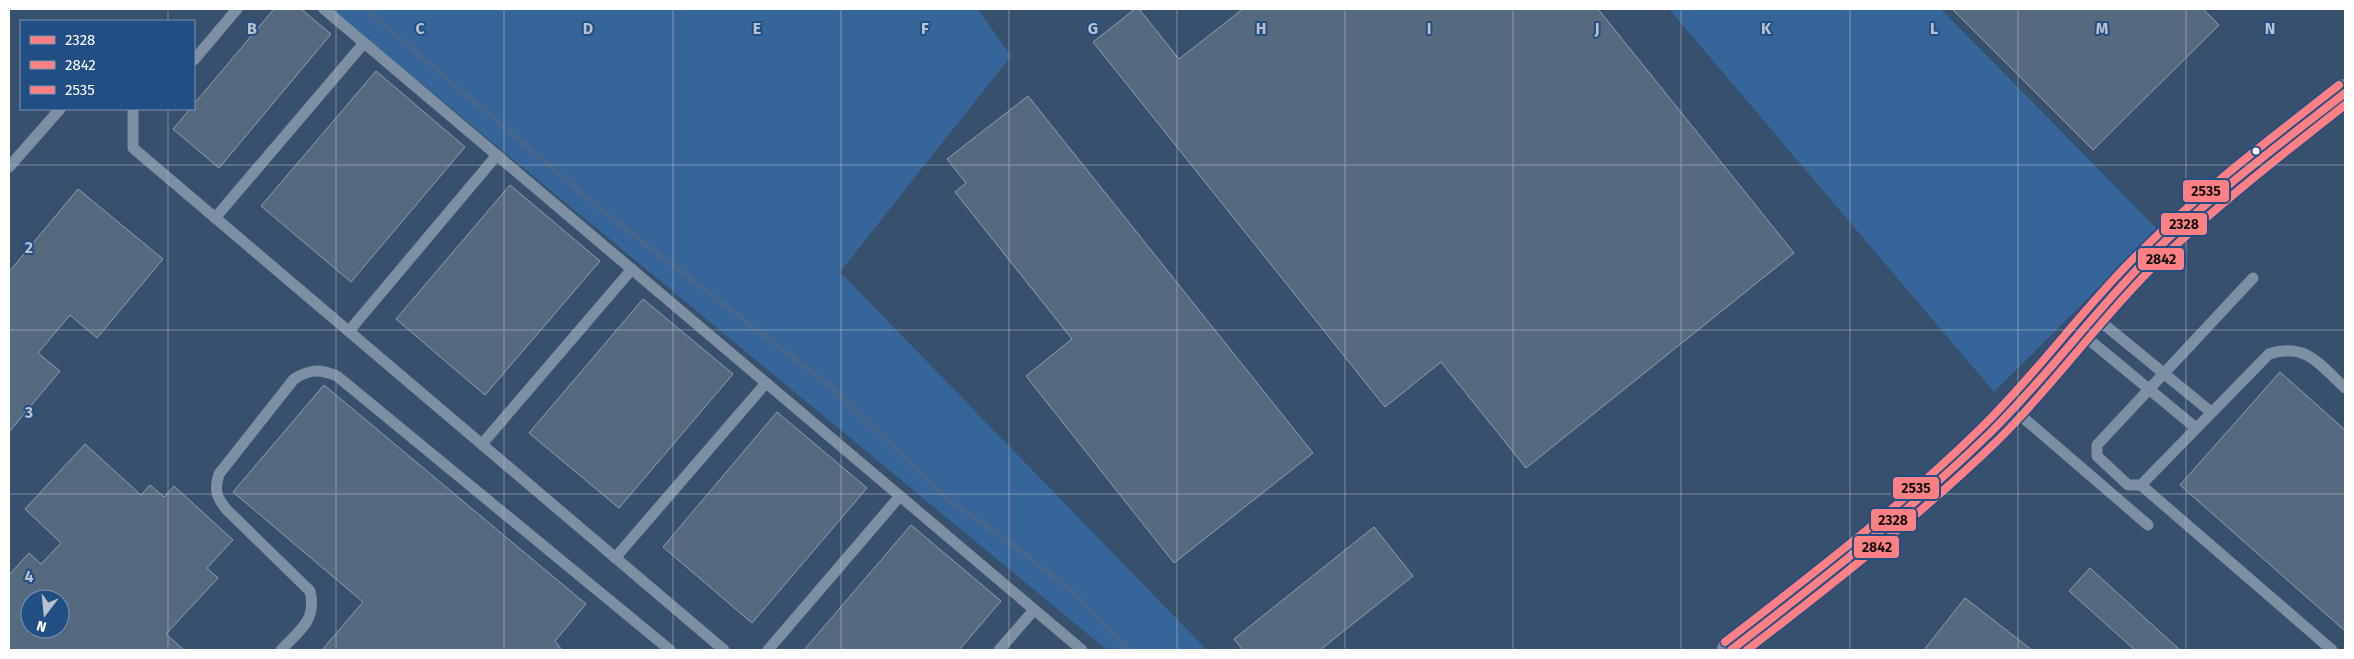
<svg xmlns="http://www.w3.org/2000/svg" width="2354" height="659" viewBox="0 0 2354 659" font-family="'Fira Sans',sans-serif">
<style>
.green{fill:#356599}
.lines{fill:none;stroke-linecap:round;stroke-linejoin:round}
.stream{stroke:#46678c;stroke-width:5.5}
.building{fill:#55697f;stroke:#91a0b1;fill-rule:evenodd}
.lane{stroke:#7d8fa3;stroke-width:11}
.primary{stroke:#7c8ca0;stroke-width:28}
.bus-1-casing{stroke:#214e83;stroke-width:11}
.bus-2-casing{stroke:#214e83;stroke-width:11}
.bus-3-casing{stroke:#214e83;stroke-width:11}
.bus-1{stroke:#ff8084;stroke-width:8}
.bus-2{stroke:#ff8084;stroke-width:8}
.bus-3{stroke:#ff8084;stroke-width:8}
.grid{fill:none;stroke:#b9c2cc;stroke-width:1;stroke-opacity:0.55}
.bus-dot{fill:#fff;stroke:#214e83;stroke-width:2}
.grid-label{font-size:16px;text-anchor:middle;font-weight:bold;fill:#b9c2cc;stroke:#214e83;stroke-width:4;stroke-linejoin:round;paint-order:stroke}
.line-badge{stroke:#214e83;stroke-width:2}
.pale-badge-label{font-size:14px;text-anchor:middle;font-weight:bold;fill:#111}
</style>
<rect width="100%" height="100%" fill="#37506d"/>
<g class="green">
<path d="M331,9h647l33,47 -171,216 367,378h-100z"/>
<path d="M1669,9h272l216,220 -163,163z"/>
</g>
<g class="lines">
<path class="stream" d="M365,9l240,204 230,177 111,108 68,48 60,47 54,57"/>
</g>
<g class="building">
<path d="M274,9h27l30,25 -112,134 -46,-39 17,-20h4v-5z"/>
<path d="M1135,9h4l40,50 64,-50h355l196,244 -268,215 -85,-106 -56,45 -292,-365z"/>
<path d="M1952,9h251l16,16 -126,125z"/>
<path d="M376,71l89,76 -114,135 -90,-76z"/>
<path d="M1028,96l285,357 -139,110 -148,-187 46,-37 -117,-147 11,-9 -19,-24z"/>
<path d="M510,185l90,76 -115,134 -89,-76z"/>
<path d="M78,189l85,70 -66,79 -27,-23 -32,38 22,18 -51,61v-160z"/>
<path d="M643,299l90,75 -114,134 -90,-75z"/>
<path d="M2280,372l65,58v201l-165,-146z"/>
<path d="M324,385l262,219 -31,37 7,9h-240l41,-48 -130,-110z"/>
<path d="M777,412l90,76 -115,135 -89,-76z"/>
<path d="M85,444l56,51 9,-10 14,12 10,-11 59,54 -26,28 11,10 -52,56 18,16h-175v-75l20,-22 12,11 20,-21 -36,-34zM30,599h30v30h-30z"/>
<path d="M911,525l90,76 -42,49h-155z"/>
<path d="M1374,527l39,49 -93,74h-77l-9,-11z"/>
<path d="M2090,568l90,82h-45l-66,-59z"/>
<path d="M1965,598l67,52h-108z"/>
</g>
<g class="lines">
<g class="lane">
<path d="M324,9l758,641"/>
<path d="M194,60l43,-51"/>
<path d="M133,109v39l591,502"/>
<path d="M9,167l51,-58"/>
<path d="M215,218l149,-175"/>
<path d="M2253,278l-156,167v11l31,29h13l128,-131c37,-12 51,11 76,34"/>
<path d="M2095,317l116,95"/>
<path d="M349,331l148,-176"/>
<path d="M2081,333l115,95"/>
<path d="M2013,409l135,116"/>
<path d="M482,444l150,-175"/>
<path d="M2141,485l191,165"/>
<path d="M615,558l151,-175"/>
<path d="M281,650c19,-20 36,-30 29,-59l-83,-81c-11,-13 -13,-20 -8,-36l75,-95c16,-10 26,-10 43,-3l333,274"/>
<path d="M768,650l132,-154"/>
<path d="M999,650l35,-40"/>
</g>
<path class="primary" d="M1731,650c89,-69 178,-138 259,-217 55,-53 100,-116 154,-171 62,-62 132,-115 201,-169"/>
<defs>
<path id="bus-1" d="M1731,650c89,-69 178,-138 259,-217 55,-54 100,-116 154,-171 61,-62 132,-115 201,-169"/>
<path id="bus-2" d="M1747,650c86,-66 172,-134 250,-209 55,-54 100,-118 155,-173 60,-59 127,-111 193,-163"/>
<path id="bus-3" d="M1725,642c89,-69 179,-138 259,-217 55,-54 99,-117 154,-171 62,-62 132,-115 201,-169"/>
</defs>
<use href="#bus-1" class="bus-1-casing"/>
<use href="#bus-2" class="bus-2-casing"/>
<use href="#bus-3" class="bus-3-casing"/>
<use href="#bus-1" class="bus-1"/>
<use href="#bus-2" class="bus-2"/>
<use href="#bus-3" class="bus-3"/>
</g>
<path class="grid" d="M168,9v12M336,9v641M504,9v641M673,9v641M841,9v641M1009,9v641M1177,9v641M1345,9v641M1513,9v641M1681,9v641M1850,9v641M2018,9v641M2186,9v641M168,109v541M9,165h2336M9,330h2336M9,494h2336"/>
<circle class="bus-dot" cx="2256" cy="151" r="4.5"/>
<g class="grid-label">
<text x="252" y="34">B</text>
<text x="420" y="34">C</text>
<text x="588" y="34">D</text>
<text x="757" y="34">E</text>
<text x="925" y="34">F</text>
<text x="1093" y="34">G</text>
<text x="1261" y="34">H</text>
<text x="1429" y="34">I</text>
<text x="1597" y="34">J</text>
<text x="1766" y="34">K</text>
<text x="1934" y="34">L</text>
<text x="2102" y="34">M</text>
<text x="2270" y="34">N</text>
<text x="29" y="253">2</text>
<text x="29" y="418">3</text>
<text x="29" y="582">4</text>
</g>
<g class="line-badge">
<rect x="2182" y="179" width="48" height="24" rx="5" fill="#ff8084"/>
<rect x="2160" y="212" width="48" height="24" rx="5" fill="#ff8084"/>
<rect x="2137" y="247" width="48" height="24" rx="5" fill="#ff8084"/>
<rect x="1892" y="476" width="48" height="24" rx="5" fill="#ff8084"/>
<rect x="1870" y="508" width="47" height="24" rx="5" fill="#ff8084"/>
<rect x="1853" y="535" width="47" height="24" rx="5" fill="#ff8084"/>
</g>
<g class="pale-badge-label">
<text x="2206" y="196">2535</text>
<text x="2184" y="229">2328</text>
<text x="2161" y="264">2842</text>
<text x="1916" y="493">2535</text>
<text x="1893" y="525">2328</text>
<text x="1877" y="552">2842</text>
</g>
<rect width="2354" height="659" fill="none" stroke="#ffffff" stroke-width="20"/>
<rect x="20" y="20" width="175" height="90" fill="#214e83" stroke="#7a95b5"/>
<rect x="30" y="36" width="25" height="8" fill="#ff8084" stroke="#7a95b5"/>
<text x="65" y="45" font-size="15" fill="#ffffff">2328</text>
<rect x="30" y="61" width="25" height="8" fill="#ff8084" stroke="#7a95b5"/>
<text x="65" y="70" font-size="15" fill="#ffffff">2842</text>
<rect x="30" y="86" width="25" height="8" fill="#ff8084" stroke="#7a95b5"/>
<text x="65" y="95" font-size="15" fill="#ffffff">2535</text>
<g transform="translate(45 614) rotate(196)"><circle r="24" fill="#214e83" stroke="#7a95b5"/>
<path d="M0-4L9 19L0 12L-9 19Z" fill="#b9c2cc"/>
<text y="-8" font-size="14" font-weight="bold" text-anchor="middle" fill="#ffffff">N</text>
</g>
</svg>
